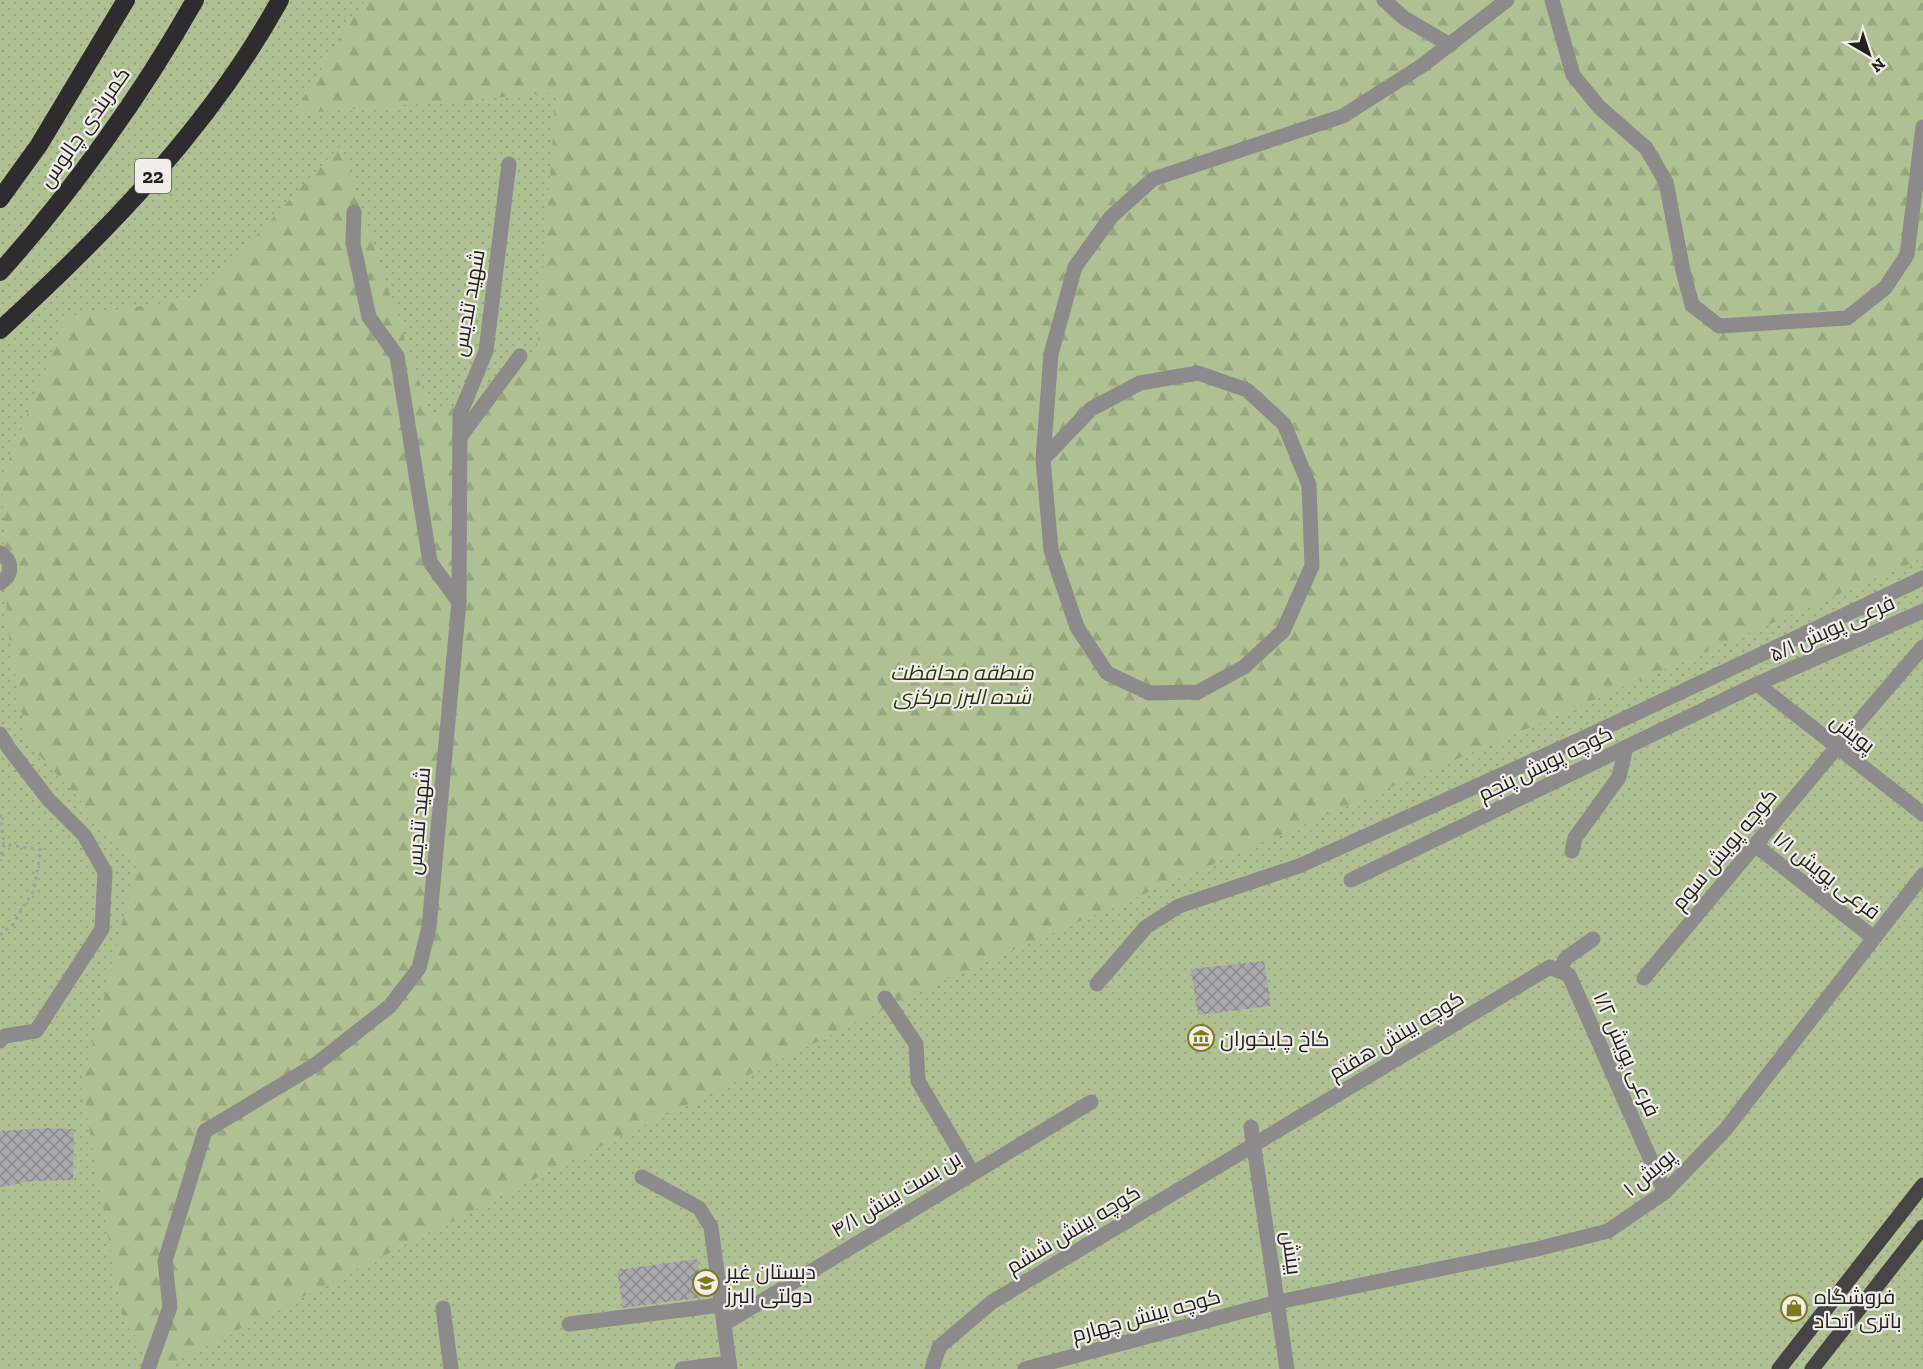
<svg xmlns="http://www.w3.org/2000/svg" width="1923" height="1369" viewBox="0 0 1923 1369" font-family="'Zilla Slab',Cairo,serif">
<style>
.grass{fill:url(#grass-dots)}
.forest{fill:url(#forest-firs)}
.building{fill:url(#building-cross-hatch)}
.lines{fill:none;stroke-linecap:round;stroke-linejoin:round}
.path{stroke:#a09f9c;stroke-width:3;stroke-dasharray:3 4.5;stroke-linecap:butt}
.minor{stroke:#8c8a8b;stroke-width:15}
.major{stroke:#474446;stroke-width:15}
.highway{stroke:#2f2c2f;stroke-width:18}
.labels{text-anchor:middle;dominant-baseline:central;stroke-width:4.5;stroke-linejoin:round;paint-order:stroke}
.shield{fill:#f1eeea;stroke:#605e5d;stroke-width:1.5}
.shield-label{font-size:20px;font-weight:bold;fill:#222120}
.street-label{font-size:21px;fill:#222120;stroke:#f1eeea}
.park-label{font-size:21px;font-style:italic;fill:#28360c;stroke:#f1eeea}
.poi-label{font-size:21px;fill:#222120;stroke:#f1eeea;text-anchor:start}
</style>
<defs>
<pattern id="grass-dots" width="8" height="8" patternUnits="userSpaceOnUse" patternTransform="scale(1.5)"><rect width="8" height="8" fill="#afc193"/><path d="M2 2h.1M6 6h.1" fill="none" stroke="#96a67e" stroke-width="1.8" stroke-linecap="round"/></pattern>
<pattern id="forest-firs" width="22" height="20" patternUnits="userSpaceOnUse" patternTransform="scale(1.5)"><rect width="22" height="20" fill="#afc193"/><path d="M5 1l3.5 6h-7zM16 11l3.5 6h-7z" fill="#96a67e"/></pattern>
<pattern id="building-cross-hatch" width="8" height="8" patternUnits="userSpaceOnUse" patternTransform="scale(1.5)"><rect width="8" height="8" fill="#aaa9ad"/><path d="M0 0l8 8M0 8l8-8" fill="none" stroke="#8a898c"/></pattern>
</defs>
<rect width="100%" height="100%" fill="#e3e1dd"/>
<rect class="grass" x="0" y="0" width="1923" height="1369"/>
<path class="forest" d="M365,0h1558v558l-972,419 -399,193 -389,198 -40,-47 -41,-234 55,-225 -111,-121 -19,-118 -5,-146 65,-161 129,-17 144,-153 92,273 105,-65 19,-261 -263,21z"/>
<g class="building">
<path d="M1264,961l7,45 -73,9 -7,-46z"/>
<path d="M47,1128l27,1 -1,51 -40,1 -33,6v-56z"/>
<path d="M697,1259l6,38 -80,11 -6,-38z"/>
</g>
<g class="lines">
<g class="path">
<path d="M0,815l4,29 -4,17"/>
<path d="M0,935l13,-11 21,-34 7,-40 -37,-6"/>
</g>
<g class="minor">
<path d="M1384,0l20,18 46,27"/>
<path d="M1552,0l21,75 26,32 47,41 20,34 17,89 9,34 27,21 128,-8 38,-30 22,-33 16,-128"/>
<path d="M354,212l-1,31 16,74 28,39 33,206 29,40"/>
<path d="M460,437l60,-81"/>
<path d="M1043,459l48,-50 49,-26 58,-10 49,17 37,34 25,61 3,81 -29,65 -39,36 -46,25 -49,1 -42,-20 -30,-46 -26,-77 -8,-91 8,-105 24,-87 36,-50 42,-38 190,-63 80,-51 84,-65"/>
<path d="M0,553c13,8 13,22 0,30"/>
<path d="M1757,684l166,130"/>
<path d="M0,734l8,13 40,52 36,36 21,37 -3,57 -66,102 -31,5 -5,5"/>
<path d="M1755,845l119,93"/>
<path d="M1572,851l3,-13 44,-61 7,-30"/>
<path d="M1351,880l406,-196 166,-73"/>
<path d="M1559,971l7,-13 27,-19"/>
<path d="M1644,978l193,-231 86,-100"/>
<path d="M1097,984l49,-57 33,-21 120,-40 280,-126 344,-162"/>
<path d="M885,998l31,46 2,37 54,91"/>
<path d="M1251,1127l36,242"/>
<path d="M642,1177l57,31 12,19 19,142"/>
<path d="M443,1308l8,61"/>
<path d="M569,1324l152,-19"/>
<path d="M724,1324l367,-222"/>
<path d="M148,1369l22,-62 -5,-46 40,-130 110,-66 75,-59 29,-38 10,-41 30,-325 1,-188 26,-63 23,-187"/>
<path d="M682,1369l47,-6"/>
<path d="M932,1369l7,-22 53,-45 558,-335 19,8 96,217"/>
<path d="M1025,1369l253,-67 259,-53 71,-18 57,-39 60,-62 198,-255"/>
</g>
<g class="major">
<path d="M1779,1369l144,-184"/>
<path d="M1812,1369l111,-142"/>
</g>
<g class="highway">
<path d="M0,199l39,-54 87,-145"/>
<path d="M0,272c72,-80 142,-178 195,-272"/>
<path d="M0,330c106,-97 210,-203 280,-330"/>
</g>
</g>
<defs>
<symbol id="museum-ring" viewBox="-11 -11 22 22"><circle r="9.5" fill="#f1eeea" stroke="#81791e" stroke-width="1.5"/><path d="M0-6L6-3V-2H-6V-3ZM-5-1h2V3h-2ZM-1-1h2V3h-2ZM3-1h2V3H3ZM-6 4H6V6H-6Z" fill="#81791e"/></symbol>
<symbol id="school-ring" viewBox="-11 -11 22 22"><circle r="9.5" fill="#f1eeea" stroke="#81791e" stroke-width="1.5"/><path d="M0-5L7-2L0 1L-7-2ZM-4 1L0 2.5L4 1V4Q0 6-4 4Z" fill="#81791e"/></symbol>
<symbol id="shop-ring" viewBox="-11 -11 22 22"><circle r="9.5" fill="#f1eeea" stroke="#81791e" stroke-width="1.5"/><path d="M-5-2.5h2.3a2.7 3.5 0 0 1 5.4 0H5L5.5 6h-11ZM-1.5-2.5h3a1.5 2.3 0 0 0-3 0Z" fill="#81791e"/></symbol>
</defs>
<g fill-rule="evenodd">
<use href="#museum-ring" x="1186" y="1023" width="30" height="30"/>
<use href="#school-ring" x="691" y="1268" width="30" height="30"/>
<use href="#shop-ring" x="1779" y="1293" width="30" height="30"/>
</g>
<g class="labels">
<rect class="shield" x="135" y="159" width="36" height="34" rx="4.5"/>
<g class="shield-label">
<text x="153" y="176">22</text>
</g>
<g class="street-label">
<text transform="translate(84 127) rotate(-55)">کمربندی چالوس</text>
<text transform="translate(468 303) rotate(-80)">شهید تندیس</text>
<text transform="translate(1832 628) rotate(-24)">فرعی پویش ۵/۱</text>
<text transform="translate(1853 733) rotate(38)">پویش</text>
<text transform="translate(1545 763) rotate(-26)">کوچه پویش پنجم</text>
<text transform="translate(418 821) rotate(-85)">شهید تندیس</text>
<text transform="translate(1724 849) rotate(-50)">کوچه پویش سوم</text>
<text transform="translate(1827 875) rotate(38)">فرعی پویش ۱/۱</text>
<text transform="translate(1396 1035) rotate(-31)">کوچه بینش هفتم</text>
<text transform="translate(1627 1054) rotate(66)">فرعی پویش ۱/۲</text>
<text transform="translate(1649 1172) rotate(-40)">پویش ۱</text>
<text transform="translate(896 1194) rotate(-31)">بن بست بینش ۴/۱</text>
<text transform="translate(1073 1229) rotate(-31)">کوچه بینش ششم</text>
<text transform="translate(1292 1253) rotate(82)">بینش</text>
<text transform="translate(1146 1315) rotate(-15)">کوچه بینش چهارم</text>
</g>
<g class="park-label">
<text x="962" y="672">منطقه محافظت<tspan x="962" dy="24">شده البرز مرکزی</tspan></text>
</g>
<g class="poi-label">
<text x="1220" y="1038">کاخ چایخوران</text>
<text x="726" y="1271">دبستان غیر<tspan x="726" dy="24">دولتی البرز</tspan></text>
<text x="1814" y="1296">فروشگاه<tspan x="1814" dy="24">باتری اتحاد</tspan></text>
</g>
</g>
<g transform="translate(1869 54) rotate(141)" stroke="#f1eeea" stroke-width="4.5" paint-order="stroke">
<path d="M0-4.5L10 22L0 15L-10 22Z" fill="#222120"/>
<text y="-9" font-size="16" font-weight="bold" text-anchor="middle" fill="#222120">N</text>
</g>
</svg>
